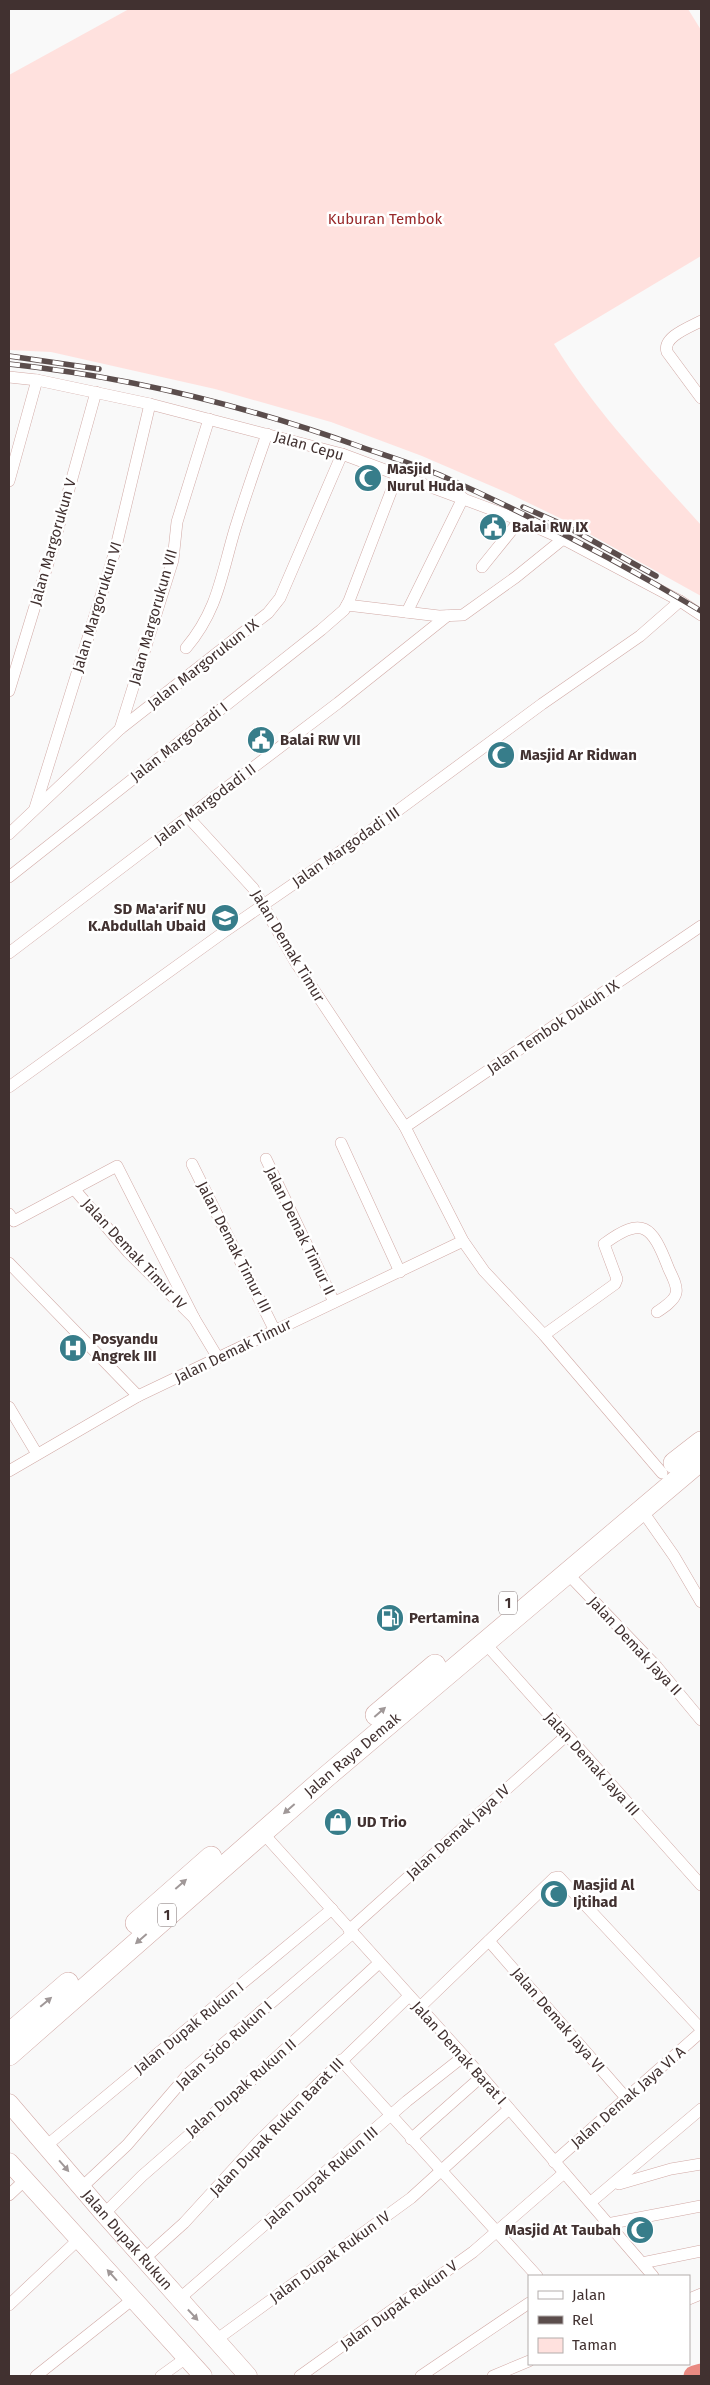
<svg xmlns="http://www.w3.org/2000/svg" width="710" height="2385" viewBox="0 0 710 2385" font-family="'Fira Sans',sans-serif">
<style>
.green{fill:#ffe1de}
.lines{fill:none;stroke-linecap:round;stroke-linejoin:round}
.river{stroke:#e98a82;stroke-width:21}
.street-casing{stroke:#d1a9a5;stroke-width:12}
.primary-casing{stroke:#d1a9a5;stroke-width:19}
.highway-casing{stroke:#d1a9a5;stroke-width:22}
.street{stroke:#fff;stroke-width:11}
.primary{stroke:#fff;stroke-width:18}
.highway{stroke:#fff;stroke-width:21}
.rail-casing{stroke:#5b4d4c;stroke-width:5.5}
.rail{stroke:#fff;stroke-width:4;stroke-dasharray:11;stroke-linecap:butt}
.oneway{fill:#a09898}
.labels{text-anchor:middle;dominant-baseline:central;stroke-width:5;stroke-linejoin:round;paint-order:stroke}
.shield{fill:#fff;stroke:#7a6f6e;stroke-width:1}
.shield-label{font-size:14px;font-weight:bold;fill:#413130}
.park-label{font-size:15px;fill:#982829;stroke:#fff}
.street-label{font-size:15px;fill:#413130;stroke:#fff}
.poi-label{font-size:15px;font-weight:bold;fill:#413130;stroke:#fff;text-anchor:start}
</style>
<rect width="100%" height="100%" fill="#f9f9f9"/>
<path class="green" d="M129,9h559l13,21v226l-147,88c41,67 95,123 147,181v71l-135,-75 -56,-27 -88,-38 -91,-34 -116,-33 -164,-37 -42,-2v-275z"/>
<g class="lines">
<path class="river" d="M694,2376l7,-2"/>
<defs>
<g id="street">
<path d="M701,321c-11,6 -39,16 -34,31l34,46"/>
<path d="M9,377l28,3 113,24 192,50 178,66 43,19 117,62 21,14"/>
<path d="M9,481l28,-101"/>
<path d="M482,567l38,-47"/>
<path d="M347,605l92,11 24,-1 53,-38 47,-38"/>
<path d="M407,612l56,-114"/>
<path d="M186,648c32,-38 35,-72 49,-119 10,-32 21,-64 32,-95"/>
<path d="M9,691l44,-144 43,-155"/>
<path d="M120,729l53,-169 4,-38 32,-103"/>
<path d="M35,808l80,-257 35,-147"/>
<path d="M188,817l65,71 43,75 109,164 58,114 21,30 60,64 118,138"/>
<path d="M9,834l111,-105 148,-116 12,-15 62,-144"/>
<path d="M9,877l312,-247 23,-20 5,-9 48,-125"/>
<path d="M9,953l329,-250 109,-87"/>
<path d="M9,1087l215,-155 142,-98 176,-130 98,-68 40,-35"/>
<path d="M405,1127l296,-201"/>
<path d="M341,1143l59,129"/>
<path d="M266,1159l68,143"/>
<path d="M192,1164l83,167"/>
<path d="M75,1190l53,62 66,66 24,40"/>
<path d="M9,1214l5,7 103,-55 77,152"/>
<path d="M9,1263l129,133"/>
<path d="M544,1335l71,-51 2,-5 -13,-35c39,-29 48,-18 64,23 2,6 10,18 8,26 -1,7 -13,15 -19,19"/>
<path d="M9,1407l28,47"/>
<path d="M9,1471l129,-75 325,-155"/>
<path d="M641,1509l33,47 27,46"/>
<path d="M567,1573l90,94 44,53"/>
<path d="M484,1642l217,243"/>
<path d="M262,1832l202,224 189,220"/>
<path d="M349,1930l218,-195"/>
<path d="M489,1941l138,158"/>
<path d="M419,2008l135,-130 5,-1 142,152"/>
<path d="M341,2060l196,216"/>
<path d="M411,2139l70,-62"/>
<path d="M46,2146l286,-237"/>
<path d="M554,2162l147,-130"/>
<path d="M619,2184l52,-15 30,-5"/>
<path d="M82,2187l45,-42 62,-72 164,-140"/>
<path d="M9,2195l16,-15"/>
<path d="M591,2202l110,-93"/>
<path d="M104,2214l38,-38 102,-89 135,-124"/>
<path d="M607,2224l94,-18"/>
<path d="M145,2258l39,-35 75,-82 150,-145"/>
<path d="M642,2263l59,-12"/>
<path d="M179,2299l228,-198 57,-45"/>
<path d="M689,2299l12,-5"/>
<path d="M9,2305l70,-66"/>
<path d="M216,2340l195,-142 98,-89"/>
<path d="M36,2376l97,-77"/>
<path d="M161,2376l25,-18"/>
<path d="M300,2376l173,-124 91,-79"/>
<path d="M421,2376l108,-73"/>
<path d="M493,2376l36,-15"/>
</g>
<g id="primary">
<path id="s1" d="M9,2103l95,111 144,162"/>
<path d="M9,2162l194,214"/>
</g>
<g id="highway">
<path d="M674,1463l27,-21"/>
<path d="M376,1715l59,-50"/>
<path d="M136,1923l75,-66"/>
<path d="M9,2034l59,-51"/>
<path id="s2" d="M9,2055l317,-278 375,-317"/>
</g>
</defs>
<use href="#street" class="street-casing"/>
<use href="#primary" class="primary-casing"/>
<use href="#highway" class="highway-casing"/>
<use href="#street" class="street"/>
<use href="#primary" class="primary"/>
<use href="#highway" class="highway"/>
<defs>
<g id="rail">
<path d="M9,356l90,13"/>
<path d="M9,364c120,13 238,42 352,83 26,9 53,17 79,28 89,40 177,85 261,136"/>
<path d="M523,507l41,18 92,51"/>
</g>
</defs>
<use href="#rail" class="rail-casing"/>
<use href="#rail" class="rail"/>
</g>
<defs><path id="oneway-solid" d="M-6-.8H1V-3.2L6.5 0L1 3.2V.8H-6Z" transform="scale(1.25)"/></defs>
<g class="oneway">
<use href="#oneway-solid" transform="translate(380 1712) rotate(-41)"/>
<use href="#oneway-solid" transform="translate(289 1809) rotate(139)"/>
<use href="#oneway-solid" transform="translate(181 1884) rotate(-41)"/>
<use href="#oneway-solid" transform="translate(141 1939) rotate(139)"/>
<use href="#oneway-solid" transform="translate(46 2002) rotate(-40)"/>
<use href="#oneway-solid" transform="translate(64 2166) rotate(49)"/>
<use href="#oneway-solid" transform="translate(112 2275) rotate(-132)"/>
<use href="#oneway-solid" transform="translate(193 2315) rotate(47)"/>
</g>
<defs>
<symbol id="mosque-disc" viewBox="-11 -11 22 22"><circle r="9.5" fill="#377d8a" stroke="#fff"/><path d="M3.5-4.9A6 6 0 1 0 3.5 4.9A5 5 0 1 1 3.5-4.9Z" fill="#fff"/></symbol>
<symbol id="civic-disc" viewBox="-11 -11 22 22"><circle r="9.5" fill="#377d8a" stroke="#fff"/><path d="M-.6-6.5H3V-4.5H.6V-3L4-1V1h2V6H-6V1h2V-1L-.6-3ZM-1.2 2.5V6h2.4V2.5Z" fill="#fff"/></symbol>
<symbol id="school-disc" viewBox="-11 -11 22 22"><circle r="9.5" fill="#377d8a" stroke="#fff"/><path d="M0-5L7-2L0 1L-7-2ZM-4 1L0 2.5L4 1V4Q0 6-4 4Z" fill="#fff"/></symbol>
<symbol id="hospital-disc" viewBox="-11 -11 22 22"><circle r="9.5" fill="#377d8a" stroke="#fff"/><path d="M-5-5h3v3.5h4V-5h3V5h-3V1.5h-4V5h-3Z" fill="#fff"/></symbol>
<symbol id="fuel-disc" viewBox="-11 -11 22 22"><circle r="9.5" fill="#377d8a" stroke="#fff"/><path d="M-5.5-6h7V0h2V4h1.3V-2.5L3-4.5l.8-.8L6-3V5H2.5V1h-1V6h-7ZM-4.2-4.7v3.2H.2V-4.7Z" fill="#fff"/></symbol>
<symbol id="shop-disc" viewBox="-11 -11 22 22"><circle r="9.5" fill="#377d8a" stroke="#fff"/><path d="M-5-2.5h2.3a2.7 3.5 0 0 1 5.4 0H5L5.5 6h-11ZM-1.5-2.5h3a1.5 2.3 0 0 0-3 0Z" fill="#fff"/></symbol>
</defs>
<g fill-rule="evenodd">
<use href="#mosque-disc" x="352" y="462" width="32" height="32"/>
<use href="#civic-disc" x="477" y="511" width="32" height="32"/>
<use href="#civic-disc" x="245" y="724" width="32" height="32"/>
<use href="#mosque-disc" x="485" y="739" width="32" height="32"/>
<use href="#school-disc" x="209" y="902" width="32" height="32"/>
<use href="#hospital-disc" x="57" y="1332" width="32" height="32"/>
<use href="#fuel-disc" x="374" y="1602" width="32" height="32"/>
<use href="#shop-disc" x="322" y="1806" width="32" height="32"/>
<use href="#mosque-disc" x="538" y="1878" width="32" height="32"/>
<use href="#mosque-disc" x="624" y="2214" width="32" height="32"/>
</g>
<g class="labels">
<g class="shield">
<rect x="499" y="1591.5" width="18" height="23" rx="4"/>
<rect x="158" y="1903.5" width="18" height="23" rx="4"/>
</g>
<g class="shield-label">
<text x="508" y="1603">1</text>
<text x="167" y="1915">1</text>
</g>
<g class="park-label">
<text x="385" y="219">Kuburan Tembok</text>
</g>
<g class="street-label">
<text transform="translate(309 446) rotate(16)">Jalan Cepu</text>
<text transform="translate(53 542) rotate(-74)">Jalan Margorukun V</text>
<text transform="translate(97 607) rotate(-73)">Jalan Margorukun VI</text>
<text transform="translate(153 617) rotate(-74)">Jalan Margorukun VII</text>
<text transform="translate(203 664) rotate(-38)">Jalan Margorukun IX</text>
<text transform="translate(179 742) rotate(-38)">Jalan Margodadi I</text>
<text transform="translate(205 804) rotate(-37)">Jalan Margodadi II</text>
<text transform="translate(346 847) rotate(-35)">Jalan Margodadi III</text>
<text transform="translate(288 946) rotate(59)">Jalan Demak Timur</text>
<text transform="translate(553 1027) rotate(-34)">Jalan Tembok Dukuh IX</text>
<text transform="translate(300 1231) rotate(64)">Jalan Demak Timur II</text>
<text transform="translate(234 1247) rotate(63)">Jalan Demak Timur III</text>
<text transform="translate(134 1254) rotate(47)">Jalan Demak Timur IV</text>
<text transform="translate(233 1351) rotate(-26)">Jalan Demak Timur</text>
<text transform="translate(635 1646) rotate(47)">Jalan Demak Jaya II</text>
<text stroke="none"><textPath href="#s2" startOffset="456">Jalan Raya Demak</textPath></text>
<text transform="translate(592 1764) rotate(48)">Jalan Demak Jaya III</text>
<text transform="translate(458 1832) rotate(-42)">Jalan Demak Jaya IV</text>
<text transform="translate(558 2020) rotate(49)">Jalan Demak Jaya VI</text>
<text transform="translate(189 2028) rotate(-39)">Jalan Dupak Rukun I</text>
<text transform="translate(224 2045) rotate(-42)">Jalan Sido Rukun I</text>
<text transform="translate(459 2053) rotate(48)">Jalan Demak Barat I</text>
<text transform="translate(241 2088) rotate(-41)">Jalan Dupak Rukun II</text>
<text transform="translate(628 2097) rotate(-41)">Jalan Demak Jaya VI A</text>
<text transform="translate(277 2127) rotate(-46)">Jalan Dupak Rukun Barat III</text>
<text transform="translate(321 2177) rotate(-41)">Jalan Dupak Rukun III</text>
<text stroke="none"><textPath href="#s1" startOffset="181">Jalan Dupak Rukun</textPath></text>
<text transform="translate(330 2257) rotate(-36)">Jalan Dupak Rukun IV</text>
<text transform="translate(399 2305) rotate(-36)">Jalan Dupak Rukun V</text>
</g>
<g class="poi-label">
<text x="387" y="469">Masjid<tspan x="387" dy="17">Nurul Huda</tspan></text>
<text x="512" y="527">Balai RW IX</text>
<text x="280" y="740">Balai RW VII</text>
<text x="520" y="755">Masjid Ar Ridwan</text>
<text x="206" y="909" text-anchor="end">SD Ma'arif NU<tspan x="206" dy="17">K.Abdullah Ubaid</tspan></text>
<text x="92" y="1339">Posyandu<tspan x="92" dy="17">Angrek III</tspan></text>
<text x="409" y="1618">Pertamina</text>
<text x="357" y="1822">UD Trio</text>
<text x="573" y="1885">Masjid Al<tspan x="573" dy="17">Ijtihad</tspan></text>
<text x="621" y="2230" text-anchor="end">Masjid At Taubah</text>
</g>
</g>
<rect width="710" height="2385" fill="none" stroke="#413130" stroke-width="20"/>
<rect x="528" y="2275" width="162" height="90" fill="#ffffff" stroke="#b3adac"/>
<rect x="538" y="2291" width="25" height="8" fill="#ffffff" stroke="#b3adac"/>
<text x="572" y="2300" font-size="15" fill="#413130">Jalan</text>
<rect x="538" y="2316" width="25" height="8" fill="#5b4d4c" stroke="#b3adac"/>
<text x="572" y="2325" font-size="15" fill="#413130">Rel</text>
<rect x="538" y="2338" width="25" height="15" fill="#ffe1de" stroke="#b3adac"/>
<text x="572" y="2350" font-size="15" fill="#413130">Taman</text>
</svg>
